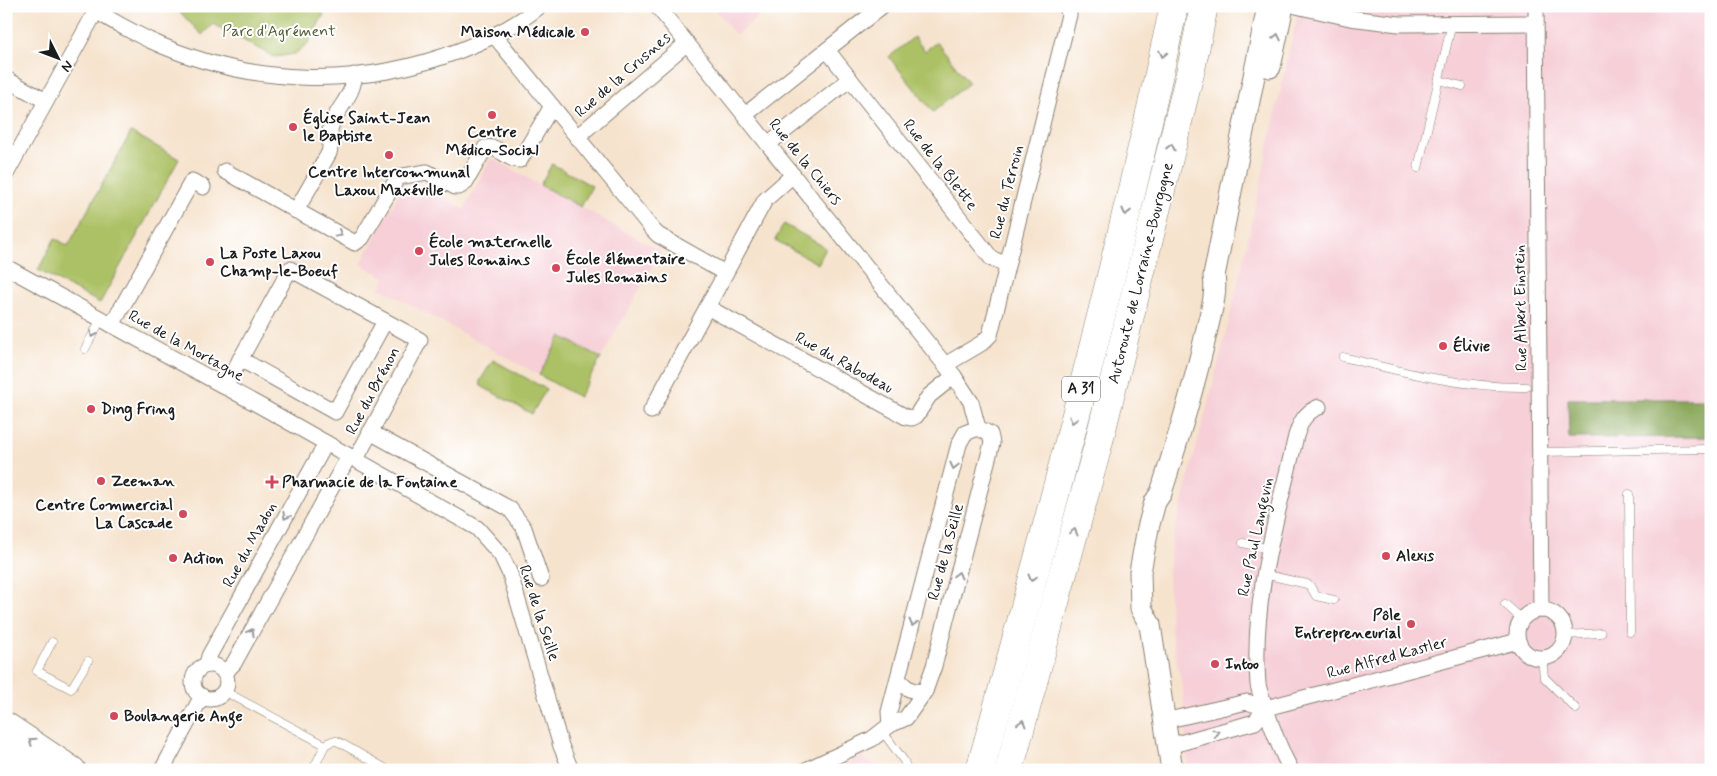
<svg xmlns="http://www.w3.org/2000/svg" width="1717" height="776" viewBox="0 0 1717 776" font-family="Mynerve,sans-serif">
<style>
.built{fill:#f6cfd7}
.green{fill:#acc165;stroke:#646e40}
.forest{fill:#89a75a;stroke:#52623b}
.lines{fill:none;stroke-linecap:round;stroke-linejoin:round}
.service-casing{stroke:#898074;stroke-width:9}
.minor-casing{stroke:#898074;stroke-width:17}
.secondary-casing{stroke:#898074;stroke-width:23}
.primary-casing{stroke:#898074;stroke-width:27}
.motorway-casing{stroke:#898074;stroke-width:29}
.service{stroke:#fff;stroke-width:8}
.minor{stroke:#fff;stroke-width:15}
.secondary{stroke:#fff;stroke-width:21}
.primary{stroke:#fff;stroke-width:25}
.motorway{stroke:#fff;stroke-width:28}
.oneway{stroke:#999}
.poi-dot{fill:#d1495b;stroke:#fff;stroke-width:2}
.labels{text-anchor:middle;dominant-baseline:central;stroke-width:4;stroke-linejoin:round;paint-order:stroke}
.shield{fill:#fff;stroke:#606060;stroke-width:1}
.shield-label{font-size:15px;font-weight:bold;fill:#1c1c1c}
.park-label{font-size:16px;fill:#565e39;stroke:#fff}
.poi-label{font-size:16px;font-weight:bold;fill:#1c1c1c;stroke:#fff;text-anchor:start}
.street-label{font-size:16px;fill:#1c1c1c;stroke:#fff}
</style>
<rect width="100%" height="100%" fill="#fff"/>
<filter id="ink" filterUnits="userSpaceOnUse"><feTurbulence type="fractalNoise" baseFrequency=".02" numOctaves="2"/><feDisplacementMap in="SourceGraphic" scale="10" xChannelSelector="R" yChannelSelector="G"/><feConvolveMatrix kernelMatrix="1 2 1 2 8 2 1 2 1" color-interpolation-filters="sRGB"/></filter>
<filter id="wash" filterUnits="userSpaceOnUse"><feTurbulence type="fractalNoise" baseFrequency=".0096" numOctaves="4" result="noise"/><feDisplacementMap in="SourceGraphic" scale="20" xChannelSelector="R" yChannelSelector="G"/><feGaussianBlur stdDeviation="1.12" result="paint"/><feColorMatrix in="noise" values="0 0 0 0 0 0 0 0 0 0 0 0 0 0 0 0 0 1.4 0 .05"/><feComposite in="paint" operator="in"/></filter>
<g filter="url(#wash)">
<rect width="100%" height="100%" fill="#f6e3cd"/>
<g class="built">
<path d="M712,6h59l-35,29z"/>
<path d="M1299,6h412v764h-523l-5,-80 -12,-58 -3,-59 4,-33 47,-179 28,-117z"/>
<path d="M491,158l170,93 -60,107 -40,-22 -22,39 -159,-87 5,-10 -24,-14 40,-74 20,-5 43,24z"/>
<path d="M864,755l1,6 31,9h-66z"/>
</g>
<g class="green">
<path d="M174,6h144l6,8 -16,29 -13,11 -21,3 -61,-33 -11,11z"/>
<path d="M914,37l11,14 12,-9 32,41 -36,29 -44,-55z"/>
<path d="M131,132l48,27 -79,144 -62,-33 17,-32 13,8z"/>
<path d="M552,164l40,22 -11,21 -41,-22z"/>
<path d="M784,224l42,24 -8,16 -43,-24z"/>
<path d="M561,336l40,22 -22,39 -40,-22z"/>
<path d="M493,360l53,29 -14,25 -51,-28 -1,-5z"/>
</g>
<path class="forest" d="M1568,399h143v38l-142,1z"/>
</g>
<g filter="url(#ink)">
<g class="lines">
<defs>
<g id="service">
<path d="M1439,80l23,6"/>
<path d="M1418,168l34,-145"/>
<path d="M85,349l16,-30"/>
<path d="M1343,357c59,15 121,31 183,30"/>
<path d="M1540,452l171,-3"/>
<path d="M1629,494l1,138"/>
<path d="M1243,543l26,6"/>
<path d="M1263,574l44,10 3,2 6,10 18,4"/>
<path d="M1505,604l17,15"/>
<path d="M1566,635l35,-2"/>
<path d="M52,642l-15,29 34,18 17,-28"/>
<path d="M1542,659l2,18 32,32"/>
<path d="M224,691l101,54 -12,25"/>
<path d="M883,732l21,29 3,9"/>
<path d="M325,745l7,-4h5l51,29"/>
</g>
<g id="minor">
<path d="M90,6c18,14 39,24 59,34 100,46 209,50 312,10 28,-11 56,-25 79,-44"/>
<path d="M657,6l297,370 17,26 7,26"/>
<path d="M1296,6l54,12 49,6 137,-1"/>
<path d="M1536,6l5,604"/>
<path d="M494,35l159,195 5,5 67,38"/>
<path d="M827,50l165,209 15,5"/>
<path d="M6,79l40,22"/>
<path d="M745,115l137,-109"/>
<path d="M577,137l110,-94"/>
<path d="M768,144l82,-65"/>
<path d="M225,171l130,72 7,-5 36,-61 29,-5 28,15h4l6,-4 20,-35c13,-4 23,13 35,12l32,-54"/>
<path d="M6,174l90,-163"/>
<path d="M296,211l33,-58c3,-9 -1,-19 2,-27 6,-18 24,-32 23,-51"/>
<path d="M6,267l258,141 213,120 24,27 9,19 51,172 10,24"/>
<path d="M707,307l199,110 6,1 4,-2 13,-20 25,-20"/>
<path d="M112,325l80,-144 11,6"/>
<path d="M240,359l95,53 50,-91"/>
<path d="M945,365l37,-22 8,-8 79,-320 -2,-9"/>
<path d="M225,387l65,-118 130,71 -64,119"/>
<path d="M651,411l114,-211 28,-25"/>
<path d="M370,432l140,77 14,19 17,51"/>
<circle cx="1541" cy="634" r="24"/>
<path d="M207,665l2,-9 117,-213"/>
<circle cx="210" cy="682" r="17"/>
<path d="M225,673l9,-10 115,-207"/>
<path d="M898,679c8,9 14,14 27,12"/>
<path d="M1164,721l83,-19 19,6 252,-67"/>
<path d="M1169,746l86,-24 11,-14"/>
<path d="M162,770l40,-74"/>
<path d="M806,770l66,-31 18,-14 16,-7 19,-27 9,-25 58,-223 -2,-9 -12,-6 -13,5 -6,11 -70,268 1,13"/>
<path d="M1291,770c-11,-20 -19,-42 -26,-64 -2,-7 -6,-14 -7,-22 -7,-85 19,-166 38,-248 4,-13 9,-24 23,-29"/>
</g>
<g id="secondary">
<path d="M1270,67l13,-61"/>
<path d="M1172,770l-22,-145 -9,-17 -1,-36 8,-44 7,-26 6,-9c17,-55 34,-109 46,-164 4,-18 10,-35 7,-53l54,-270"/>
</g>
<g id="primary">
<path d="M6,725l67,45"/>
<path d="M6,747l33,23"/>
</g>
<g id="motorway">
<path d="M980,770c71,-253 138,-507 194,-764"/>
<path d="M1009,770l88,-321 94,-380 13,-63"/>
</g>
</defs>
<use href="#service" class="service-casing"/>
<use href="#minor" class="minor-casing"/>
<use href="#secondary" class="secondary-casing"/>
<use href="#primary" class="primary-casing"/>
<use href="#motorway" class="motorway-casing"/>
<use href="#service" class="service"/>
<use href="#minor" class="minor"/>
<use href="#secondary" class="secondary"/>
<use href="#primary" class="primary"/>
<use href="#motorway" class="motorway"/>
</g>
<defs><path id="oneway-chevron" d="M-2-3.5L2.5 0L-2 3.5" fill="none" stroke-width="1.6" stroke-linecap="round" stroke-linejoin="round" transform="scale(1.25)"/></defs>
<g class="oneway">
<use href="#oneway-chevron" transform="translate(1277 37) rotate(-78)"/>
<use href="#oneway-chevron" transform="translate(1163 54) rotate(102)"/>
<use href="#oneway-chevron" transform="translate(1171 147) rotate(-76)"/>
<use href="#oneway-chevron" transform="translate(1126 212) rotate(104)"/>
<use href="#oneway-chevron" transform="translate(339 234) rotate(29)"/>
<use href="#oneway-chevron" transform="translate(93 334) rotate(118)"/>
<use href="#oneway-chevron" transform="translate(1073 420) rotate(105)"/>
<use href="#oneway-chevron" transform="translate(954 466) rotate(103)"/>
<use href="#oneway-chevron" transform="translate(286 516) rotate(119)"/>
<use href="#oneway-chevron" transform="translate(1074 532) rotate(-75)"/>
<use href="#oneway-chevron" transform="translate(958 575) rotate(-75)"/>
<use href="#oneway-chevron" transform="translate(1032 578) rotate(105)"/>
<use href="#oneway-chevron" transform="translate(913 623) rotate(105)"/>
<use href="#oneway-chevron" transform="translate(251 632) rotate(-61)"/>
<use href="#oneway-chevron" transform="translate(1022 723) rotate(-75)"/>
<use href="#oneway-chevron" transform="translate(1216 733) rotate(-15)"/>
<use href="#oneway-chevron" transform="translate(32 741) rotate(-145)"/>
</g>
</g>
<g class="poi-dot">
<circle cx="585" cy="32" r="5"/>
<circle cx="492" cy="115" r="5"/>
<circle cx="293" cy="127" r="5"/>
<circle cx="389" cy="155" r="5"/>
<circle cx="419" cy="251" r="5"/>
<circle cx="210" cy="262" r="5"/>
<circle cx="556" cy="268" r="5"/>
<circle cx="1443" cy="346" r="5"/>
<circle cx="91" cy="409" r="5"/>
<circle cx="101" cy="481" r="5"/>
<path d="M269.5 474.5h5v5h5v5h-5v5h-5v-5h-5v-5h5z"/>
<circle cx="183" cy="514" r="5"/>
<circle cx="1386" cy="556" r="5"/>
<circle cx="173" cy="558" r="5"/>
<circle cx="1411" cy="624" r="5"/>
<circle cx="1215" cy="664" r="5"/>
<circle cx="114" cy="716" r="5"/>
</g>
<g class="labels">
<rect class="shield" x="1062" y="376.5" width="38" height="25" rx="4"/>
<g class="shield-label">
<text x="1081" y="389">A 31</text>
</g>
<g class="park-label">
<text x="279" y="31">Parc d'Agrément</text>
</g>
<g class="poi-label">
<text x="575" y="32" text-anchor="end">Maison Médicale</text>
<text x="303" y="118">Église Saint-Jean<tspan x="303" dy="18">le Baptiste</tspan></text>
<text x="492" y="132" text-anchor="middle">Centre<tspan x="492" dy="18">Médico-Social</tspan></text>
<text x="389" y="172" text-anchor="middle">Centre Intercommunal<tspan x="389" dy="18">Laxou Maxéville</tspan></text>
<text x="429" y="242">École maternelle<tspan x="429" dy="18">Jules Romains</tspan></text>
<text x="220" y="253">La Poste Laxou<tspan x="220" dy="18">Champ-le-Boeuf</tspan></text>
<text x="566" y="259">École élémentaire<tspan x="566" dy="18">Jules Romains</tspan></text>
<text x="1453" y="346">Élivie</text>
<text x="101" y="409">Ding Fring</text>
<text x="111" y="481">Zeeman</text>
<text x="282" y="482">Pharmacie de la Fontaine</text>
<text x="173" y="505" text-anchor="end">Centre Commercial<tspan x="173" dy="18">La Cascade</tspan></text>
<text x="1396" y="556">Alexis</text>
<text x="183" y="558">Action</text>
<text x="1401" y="615" text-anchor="end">Pôle<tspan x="1401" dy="18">Entrepreneurial</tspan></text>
<text x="1225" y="664">Intoo</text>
<text x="124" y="716">Boulangerie Ange</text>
</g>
<g class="street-label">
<text transform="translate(623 75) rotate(-41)">Rue de la Crusnes</text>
<text transform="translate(805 162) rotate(51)">Rue de la Chiers</text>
<text transform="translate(940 165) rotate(52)">Rue de la Blette</text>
<text transform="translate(1007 192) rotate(-76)">Rue du Terroin</text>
<text transform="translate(1141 273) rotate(-76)">Autoroute de Lorraine-Bourgogne</text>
<text transform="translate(1521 308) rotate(-91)">Rue Albert Einstein</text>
<text transform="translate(186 346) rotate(29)">Rue de la Mortagne</text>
<text transform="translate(844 363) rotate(29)">Rue du Rabodeau</text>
<text transform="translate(373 391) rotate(-62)">Rue du Brénon</text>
<text transform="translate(1256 537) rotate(-78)">Rue Paul Langevin</text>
<text transform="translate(250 545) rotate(-61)">Rue du Madon</text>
<text transform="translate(946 552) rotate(-75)">Rue de la Seille</text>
<text transform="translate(539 613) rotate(72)">Rue de la Seille</text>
<text transform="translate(1387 658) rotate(-15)">Rue Alfred Kastler</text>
</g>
</g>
<rect width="1717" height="776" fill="none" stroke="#fff" stroke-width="25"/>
<g transform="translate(58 58) rotate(132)" stroke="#ffffff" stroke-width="4" paint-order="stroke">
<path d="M0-4L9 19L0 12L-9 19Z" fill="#1c1c1c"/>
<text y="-8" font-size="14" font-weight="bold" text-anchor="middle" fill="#1c1c1c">N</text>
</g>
</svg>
